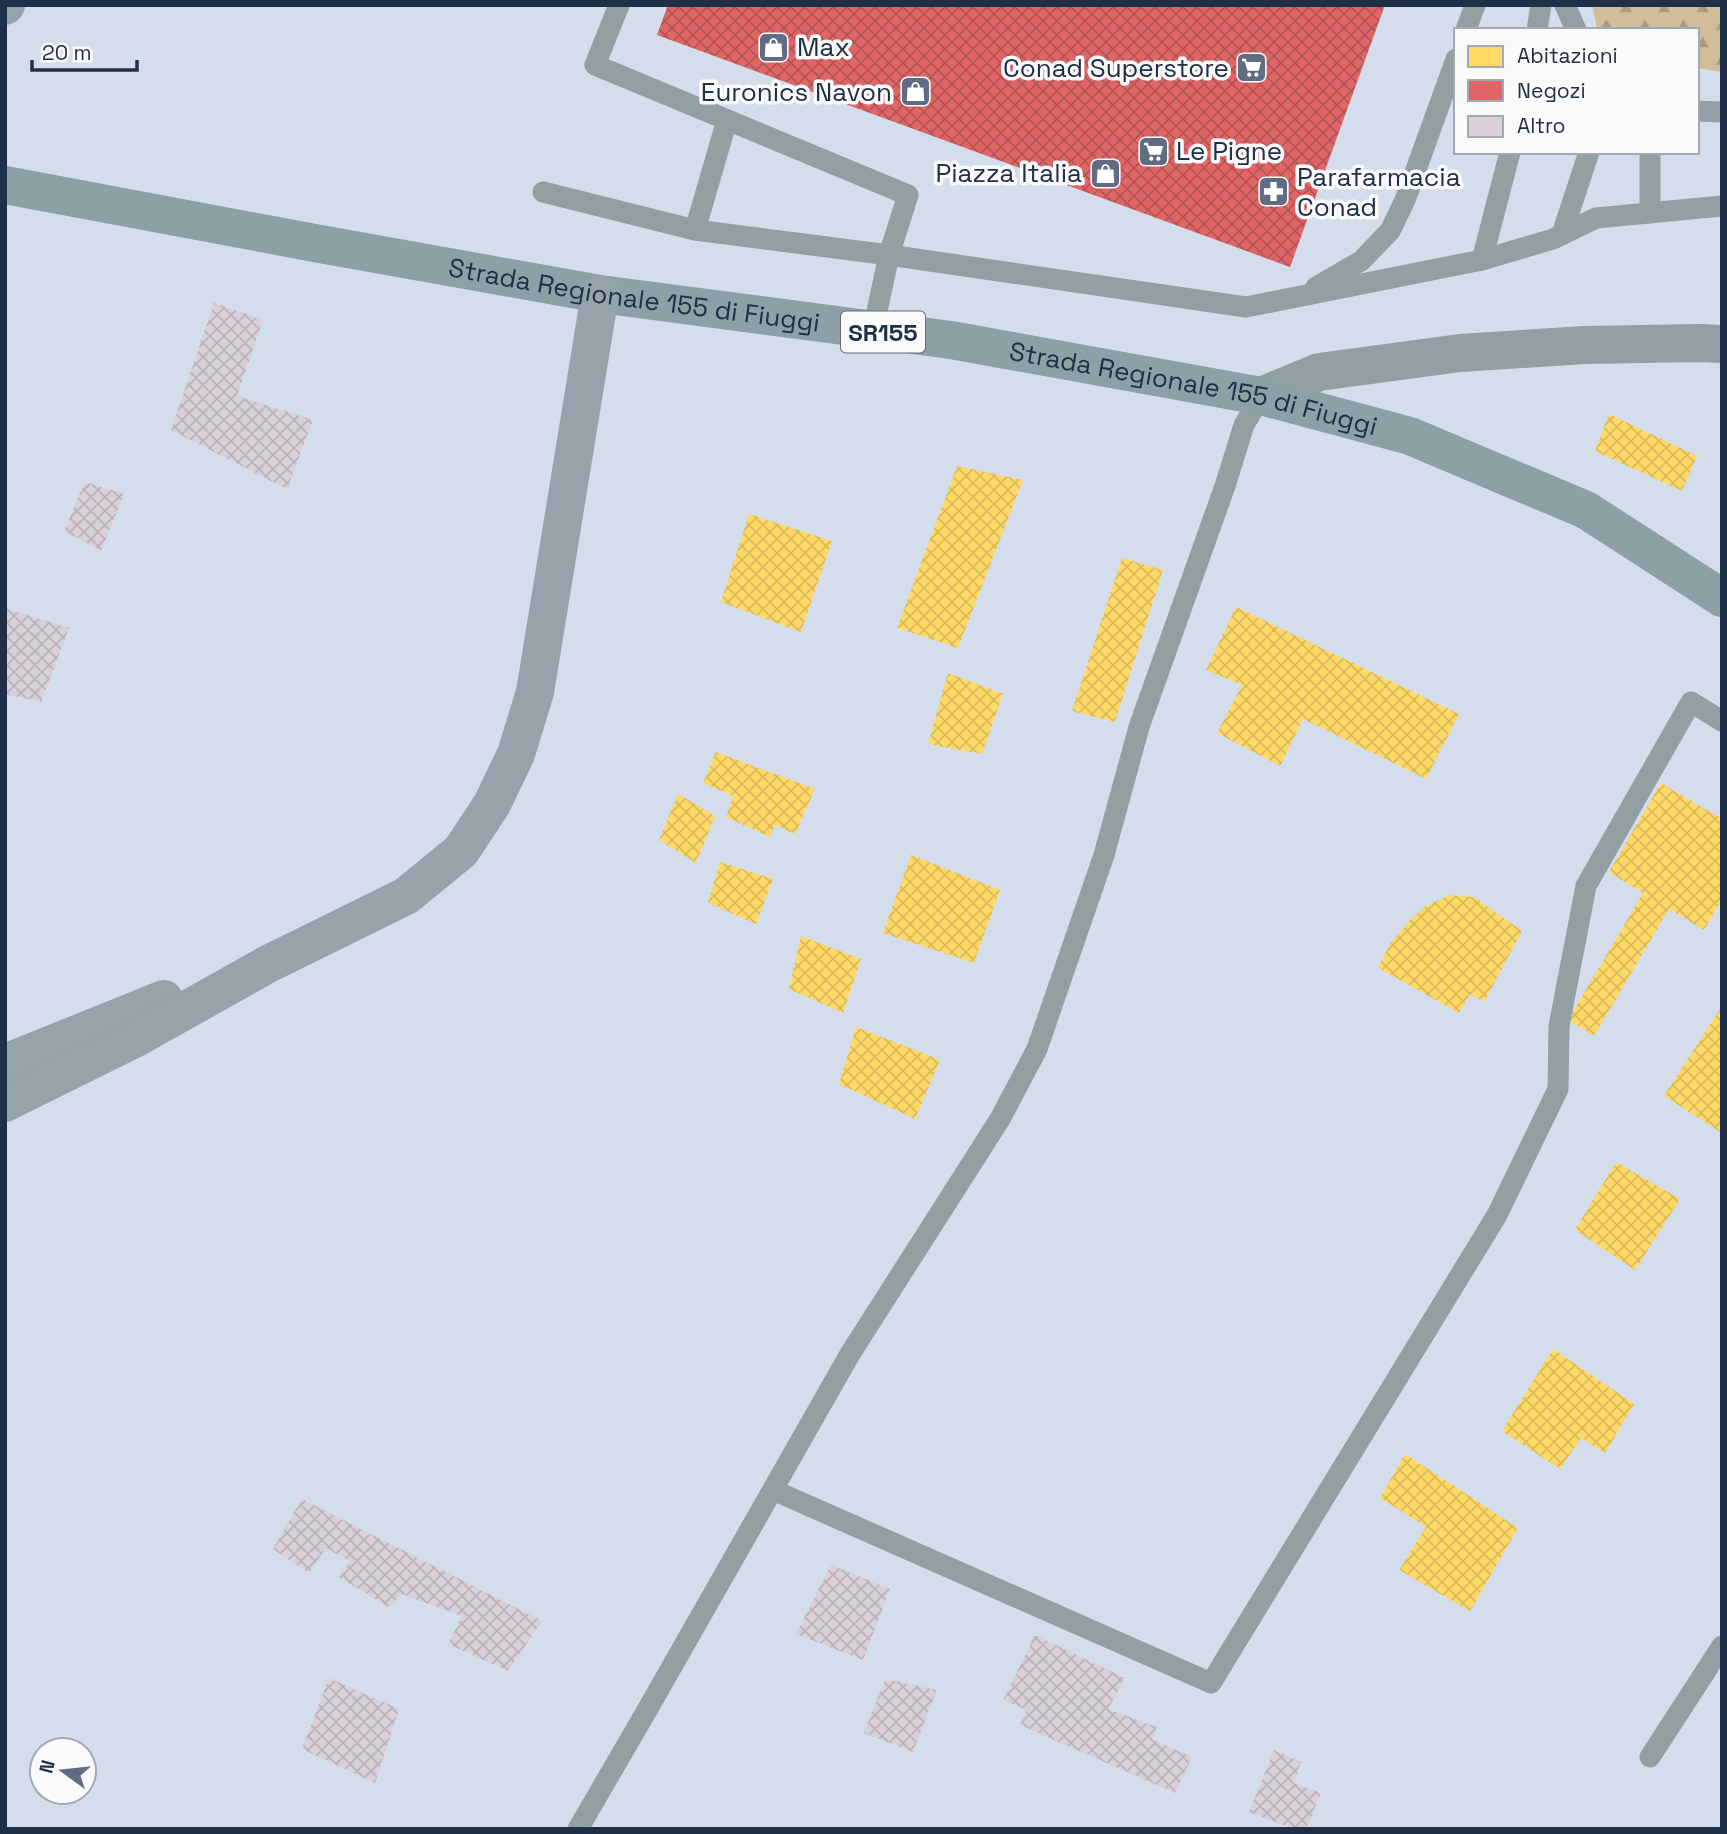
<svg xmlns="http://www.w3.org/2000/svg" width="1727" height="1834" viewBox="0 0 1727 1834" font-family="'Space Grotesk',sans-serif">
<style>
.forest{fill:url(#forest-firs)}
.homes{fill:url(#homes-cross-hatch)}
.shops{fill:url(#shops-cross-hatch)}
.building{fill:url(#building-cross-hatch)}
.lines{fill:none;stroke-linecap:round;stroke-linejoin:round}
.service{stroke:#92a0a3;stroke-width:21}
.minor{stroke:#92a0a3;stroke-width:38}
.primary{stroke:#8da0a5;stroke-width:38}
.trunk{stroke:#94a4aa;stroke-width:38}
.labels{text-anchor:middle;dominant-baseline:central;stroke-width:7;stroke-linejoin:round;paint-order:stroke}
.shield{fill:#fafafa;stroke:#616c7d;stroke-width:2}
.shield-label{font-size:24px;font-weight:bold;fill:#202f48}
.poi-label{font-size:26px;fill:#202f48;stroke:#fafafa;text-anchor:start}
.street-label{font-size:26px;fill:#202f48;stroke:#fafafa}
</style>
<defs>
<pattern id="forest-firs" width="22" height="20" patternUnits="userSpaceOnUse" patternTransform="scale(1.75)"><rect width="22" height="20" fill="#d0be9b"/><path d="M5 1l3.5 6h-7zM16 11l3.5 6h-7z" fill="#a89b80"/></pattern>
<pattern id="homes-cross-hatch" width="8" height="8" patternUnits="userSpaceOnUse" patternTransform="scale(1.75)"><rect width="8" height="8" fill="#ffd966"/><path d="M0 0l8 8M0 8l8-8" fill="none" stroke="#dabb5a"/></pattern>
<pattern id="shops-cross-hatch" width="8" height="8" patternUnits="userSpaceOnUse" patternTransform="scale(1.75)"><rect width="8" height="8" fill="#e06666"/><path d="M0 0l8 8M0 8l8-8" fill="none" stroke="#b55456"/></pattern>
<pattern id="building-cross-hatch" width="8" height="8" patternUnits="userSpaceOnUse" patternTransform="scale(1.75)"><rect width="8" height="8" fill="#dad0d7"/><path d="M0 0l8 8M0 8l8-8" fill="none" stroke="#bbb3ba"/></pattern>
</defs>
<rect width="100%" height="100%" fill="#d4ddeb"/>
<path class="forest" d="M1592,5h130v67l-25,-4v-38h-98l-2,-2z"/>
<g class="homes">
<path d="M1609,414l88,42 -15,35 -87,-40z"/>
<path d="M957,466l66,14 -65,168 -61,-20z"/>
<path d="M749,514l83,27 -31,91 -80,-30z"/>
<path d="M1122,558l41,12 -48,152 -43,-11z"/>
<path d="M1236,607l223,107 -33,65 -123,-60 -23,47 -63,-33 25,-48 -36,-15z"/>
<path d="M948,673l55,21 -21,60 -54,-10z"/>
<path d="M716,752l99,37 -20,45 -20,-9 -5,12 -44,-20 7,-21 -30,-13z"/>
<path d="M1661,783l61,36v80l-18,31 -35,-21 -75,127 -26,-16 75,-127 -34,-21z"/>
<path d="M678,794l37,22 -19,47 -37,-23z"/>
<path d="M911,855l89,35 -26,73 -91,-30z"/>
<path d="M720,862l53,17 -17,45 -48,-21z"/>
<path d="M1450,895l24,2 48,34 -38,71 -14,-8 -11,19 -81,-45 12,-24 20,-24 16,-14z"/>
<path d="M801,936l60,23 -18,54 -54,-24z"/>
<path d="M1722,1006v127l-58,-37z"/>
<path d="M856,1027l84,33 -25,59 -76,-35z"/>
<path d="M1616,1162l64,37 -45,71 -60,-40z"/>
<path d="M1553,1349l81,55 -29,49 -24,-15 -21,31 -58,-38z"/>
<path d="M1405,1454l113,74 -48,83 -71,-41 27,-43 -46,-29z"/>
</g>
<path class="shops" d="M668,5h717l-95,262 -633,-232z"/>
<g class="building">
<path d="M214,303l49,17 -26,76 76,24 -26,69 -116,-59z"/>
<path d="M85,482l39,12 -23,57 -37,-20z"/>
<path d="M5,608l64,20 -28,74 -36,-8z"/>
<path d="M302,1499l240,122 -34,50 -60,-27 14,-28 -60,-22 -14,13 -49,-30 11,-16 -24,-13 -17,25 -36,-24z"/>
<path d="M831,1565l59,24 -27,71 -67,-26z"/>
<path d="M1035,1635l90,43 -17,31 49,18 -5,12 40,18 -17,36 -155,-68 7,-15 -24,-10z"/>
<path d="M329,1678l70,31 -24,74 -73,-34z"/>
<path d="M885,1679l52,11 -24,62 -49,-19z"/>
<path d="M1274,1750l27,12 -7,21 27,10 -15,36h-13l-44,-17z"/>
</g>
<g class="lines">
<g class="service">
<path d="M619,5l-24,60 313,130 -19,60 -194,-25 32,-110"/>
<path d="M1565,5l11,25"/>
<path d="M1466,30l9,-25"/>
<path d="M1537,30l4,-25"/>
<path d="M1697,111l25,1"/>
<path d="M1650,152v61"/>
<path d="M543,192l152,38"/>
<path d="M1562,234l27,-82"/>
<path d="M1482,260l71,-21 43,-21 126,-12"/>
<path d="M1316,287l45,-26 29,-30 15,-31 51,-141"/>
<path d="M873,330l16,-75 357,52 236,-47 28,-108"/>
<path d="M773,1490l438,193 286,-468 61,-126 1,-63 27,-140 105,-184 31,19"/>
<path d="M1650,1757l72,-111"/>
<path d="M578,1829l68,-117 204,-358 150,-235 37,-70 67,-194 35,-128 86,-241 19,-61 17,-29"/>
</g>
<path class="minor" d="M1261,396l58,-24 141,-19 125,-8 115,-2 22,1"/>
<path class="primary" id="s1" d="M5,185l315,59 280,50 351,46 310,56 149,40 176,74 136,88"/>
<g class="trunk">
<path d="M5,6l1,-1"/>
<path d="M5,1063l159,-64"/>
<path d="M5,1103l133,-66 130,-73 138,-68 55,-45 31,-47 24,-50 19,-62 65,-398"/>
</g>
</g>
<defs>
<symbol id="shop-square" viewBox="-11 -11 22 22"><rect x="-9" y="-9" width="18" height="18" rx="4" fill="#5f6c81" stroke="#fafafa"/><path d="M-5-2.5h2.3a2.7 3.5 0 0 1 5.4 0H5L5.5 6h-11ZM-1.5-2.5h3a1.5 2.3 0 0 0-3 0Z" fill="#fff"/></symbol>
<symbol id="supermarket-square" viewBox="-11 -11 22 22"><rect x="-9" y="-9" width="18" height="18" rx="4" fill="#5f6c81" stroke="#fafafa"/><path d="M-6-5.5h2.5l.6 2H6L4.5 2H-2.5L-4.4-4H-6ZM-1.5 3.2a1.3 1.3 0 1 0 .1 0ZM3 3.2a1.3 1.3 0 1 0 .1 0Z" fill="#fff"/></symbol>
<symbol id="pharmacy-square" viewBox="-11 -11 22 22"><rect x="-9" y="-9" width="18" height="18" rx="4" fill="#5f6c81" stroke="#fafafa"/><path d="M-2-6h4v4h4v4h-4v4h-4v-4h-4v-4h4Z" fill="#fff"/></symbol>
</defs>
<g fill-rule="evenodd">
<use href="#shop-square" x="756" y="30" width="35" height="35"/>
<use href="#supermarket-square" x="1234" y="50" width="35" height="35"/>
<use href="#shop-square" x="898" y="74" width="35" height="35"/>
<use href="#supermarket-square" x="1136" y="134" width="35" height="35"/>
<use href="#shop-square" x="1088" y="156" width="35" height="35"/>
<use href="#pharmacy-square" x="1256" y="174" width="35" height="35"/>
</g>
<g class="labels">
<rect class="shield" x="841" y="311.5" width="84" height="41" rx="5"/>
<g class="shield-label">
<text x="883" y="332">SR155</text>
</g>
<g class="poi-label">
<text x="797" y="47">Max</text>
<text x="1229" y="68" text-anchor="end">Conad Superstore</text>
<text x="892" y="92" text-anchor="end">Euronics Navon</text>
<text x="1176" y="151">Le Pigne</text>
<text x="1082" y="173" text-anchor="end">Piazza Italia</text>
<text x="1297" y="177">Parafarmacia<tspan x="1297" dy="30">Conad</tspan></text>
</g>
<g class="street-label">
<text stroke="none"><textPath href="#s1" startOffset="639">Strada Regionale 155 di Fiuggi</textPath></text>
<text stroke="none"><textPath href="#s1" startOffset="1206">Strada Regionale 155 di Fiuggi</textPath></text>
</g>
</g>
<rect width="1727" height="1834" fill="none" stroke="#202f48" stroke-width="14"/>
<rect x="1454" y="28" width="245" height="126" fill="#fafafa" stroke="#a3a9b3" stroke-width="2"/>
<rect x="1468" y="46" width="35" height="21" fill="#ffd966" stroke="#a3a9b3" stroke-width="2"/>
<text x="1517" y="63" font-size="21" fill="#202f48">Abitazioni</text>
<rect x="1468" y="80" width="35" height="21" fill="#e06666" stroke="#a3a9b3" stroke-width="2"/>
<text x="1517" y="98" font-size="21" fill="#202f48">Negozi</text>
<rect x="1468" y="116" width="35" height="21" fill="#dad0d7" stroke="#a3a9b3" stroke-width="2"/>
<text x="1517" y="133" font-size="21" fill="#202f48">Altro</text>
<g transform="translate(63 1771) rotate(285)"><circle r="33" fill="#fafafa" stroke="#a3a9b3" stroke-width="2"/>
<path d="M0-5L12 26L0 18L-12 26Z" fill="#5f6c81"/>
<text y="-10" font-size="19" font-weight="bold" text-anchor="middle" fill="#202f48">N</text>
</g>
<path d="M32 60v10h105v-10" fill="none" stroke="#202f48" stroke-width="3.5"/>
<text x="42" y="60" font-size="21" fill="#202f48" stroke="#fafafa" stroke-width="5" paint-order="stroke">20 m</text>
</svg>
